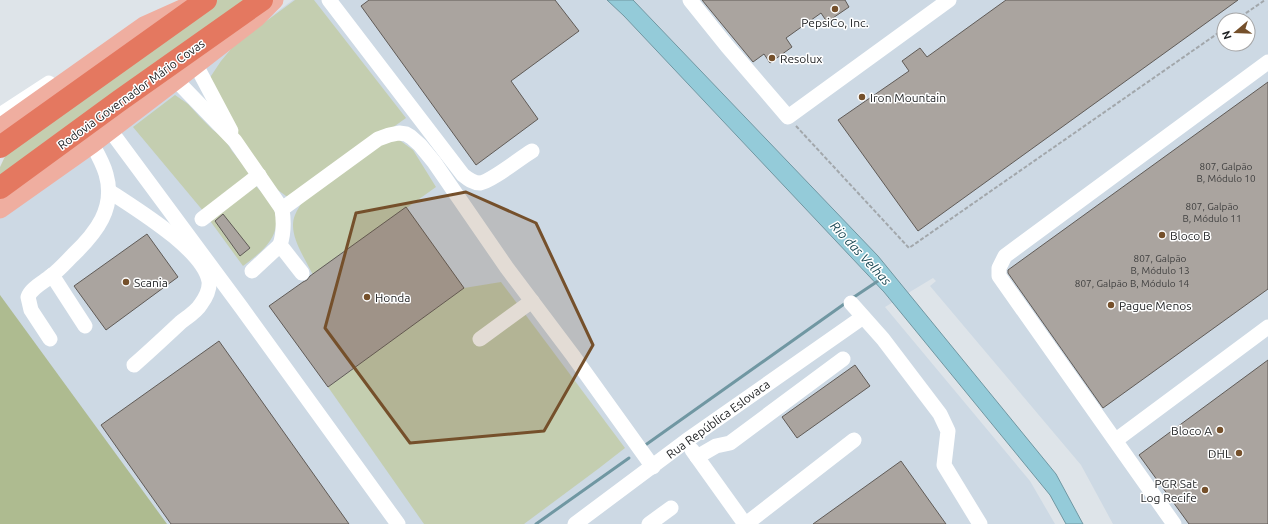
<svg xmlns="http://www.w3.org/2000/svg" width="1268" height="524" viewBox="0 0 1268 524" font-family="Ubuntu,sans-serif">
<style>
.built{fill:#cdd9e4;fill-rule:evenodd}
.green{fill:#c4ceb0}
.forest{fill:#aebb90}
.water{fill:#94cbd9;stroke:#7097a2}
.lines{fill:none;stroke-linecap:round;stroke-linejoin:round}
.stream{stroke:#7097a2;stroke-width:3}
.building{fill:#aaa49f;stroke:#605b57}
.path{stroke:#a2a7ab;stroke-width:2;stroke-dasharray:4 2;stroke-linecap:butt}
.minor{stroke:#fff;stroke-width:15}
.major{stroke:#efaea0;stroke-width:19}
.highway{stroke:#e47860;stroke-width:22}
.marked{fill:#75502b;fill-opacity:0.2;stroke:#75502b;stroke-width:3;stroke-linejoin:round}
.poi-dot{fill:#75502b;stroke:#fff;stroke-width:1.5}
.labels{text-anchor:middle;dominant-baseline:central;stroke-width:3;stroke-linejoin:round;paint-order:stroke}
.number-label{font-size:10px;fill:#404040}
.poi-label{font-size:12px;fill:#1d1f21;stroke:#fff;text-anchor:start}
.street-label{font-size:12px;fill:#1d1f21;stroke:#fff}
.water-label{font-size:13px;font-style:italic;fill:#1c4b57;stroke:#fff}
</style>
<rect width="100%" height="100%" fill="#dee4e9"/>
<path class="built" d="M293,0h975v524h-155l-32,-59 -151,-179 6,-5 -3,-3 -48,29 145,174 25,43h-1055v-309zM1224,20h24v24h-24z"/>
<g class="green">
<path d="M213,0h34l-247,175v-8l8,-17z"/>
<path d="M295,0h19l92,118 -28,20 20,1 15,11 23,37 -123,88c-8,-17 -26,-41 -18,-60 2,-5 6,-11 9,-16l-11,2 -29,-21 -57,-98 14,-21 15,-18z"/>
<path d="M175,95l13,9 11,12 14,14 11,8 8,13 18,22 -46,39 -71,-85z"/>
<path d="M256,186c5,6 12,12 16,19 14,28 -9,46 -29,61l-35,-48z"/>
<path d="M501,282l124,166 -27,21 -74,55h-100l-96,-137 136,-99z"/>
</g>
<path class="forest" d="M0,295l167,229h-167z"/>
<path class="water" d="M607,0h26l245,256 178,218 27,50h-17l-16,-29 -166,-203 -260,-276z"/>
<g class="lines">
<g class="stream">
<path d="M851,299l27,-18"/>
<path d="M644,446l203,-144"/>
<path d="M536,524l93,-66"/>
</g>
</g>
<g class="building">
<path d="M369,0h186l24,31 -68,50 27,38 -62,46 -115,-159z"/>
<path d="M702,0h143l4,7 -22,15 -6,-9 -35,25 6,9 -22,16 -6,-9 -11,8z"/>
<path d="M1006,0h232l-320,231 -80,-111 71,-49 -7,-10 18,-13 7,9z"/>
<path d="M1268,82v207l-165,119 -95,-135v-3z"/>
<path d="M406,207l58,81 -136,99 -59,-81 34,-24 4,-2 3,-4z"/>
<path d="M223,214l27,34 -10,8 -25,-35z"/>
<path d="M147,234l31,43 -72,53 -32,-44z"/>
<path d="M219,341l130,183h-178l-70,-99z"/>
<path d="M1268,360v164h-79l-50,-69z"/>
<path d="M855,365l15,21 -73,52 -15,-21z"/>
<path d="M901,461l45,63h-133z"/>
</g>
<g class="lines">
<g class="path">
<path d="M1236,20l29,-20"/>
<path d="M796,126l113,122 315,-219"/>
</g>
<g class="minor">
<path d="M329,0l134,175c5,4 10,8 17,8 12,-2 40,-25 52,-32"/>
<path d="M690,0l37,46 61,71 161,-117"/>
<path d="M196,65l35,66"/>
<path d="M176,80l59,61 47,68 96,-70 11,-4 10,-2 7,1 5,3 9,8 14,17 73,106 67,89 79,110"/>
<path d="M0,115l49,-32"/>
<path d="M110,130l131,177 157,217"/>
<path d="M109,191c27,18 94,58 100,90 1,8 -3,16 -8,23 -4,7 -13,13 -20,18 -16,15 -31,29 -47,43"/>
<path d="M282,209c2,13 2,24 -2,36l22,28"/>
<path d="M202,219l57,-44"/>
<path d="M252,271l28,-26"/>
<path d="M52,275l33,51"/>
<path d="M851,303l32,36 57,75 8,17 -4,34 36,59"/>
<path d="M50,339l-19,-29 -3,-13c3,-9 16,-15 23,-21 8,-6 15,-14 22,-21 23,-22 43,-47 33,-81 -3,-11 -9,-21 -14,-30"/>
<path d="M480,339l52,-38"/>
<path d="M1116,440l152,-113"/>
<path d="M692,450l53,74"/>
<path d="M697,457l19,-11 14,-3 113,-84"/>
<path d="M575,524l111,-83 177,-124"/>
<path d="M649,524l22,-16"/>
<path d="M746,524l108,-84"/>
<path d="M1174,524l-175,-248v-8l6,-12 263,-194"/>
</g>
<g class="major">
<path d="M0,128l144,-102 40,-18"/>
<path d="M0,209l92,-65 84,-64 80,-62 18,-18"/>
</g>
<g class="highway">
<path d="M0,147l206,-147"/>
<path d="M0,188l119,-87 143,-101"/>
</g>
</g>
<path class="marked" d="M466,192l70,31 57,122 -49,86 -134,12 -85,-115 31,-115z"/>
<g class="poi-dot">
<circle cx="835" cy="9" r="4"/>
<circle cx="772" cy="58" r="4"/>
<circle cx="862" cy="97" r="4"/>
<circle cx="1162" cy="235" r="4"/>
<circle cx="126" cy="282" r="4"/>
<circle cx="367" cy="297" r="4"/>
<circle cx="1111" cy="305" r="4"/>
<circle cx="1220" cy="430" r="4"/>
<circle cx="1239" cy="453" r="4"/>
<circle cx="1205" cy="490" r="4"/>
</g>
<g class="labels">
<g class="number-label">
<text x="1226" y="166">807, Galpão<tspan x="1226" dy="12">B, Módulo 10</tspan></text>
<text x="1212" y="206">807, Galpão<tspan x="1212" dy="12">B, Módulo 11</tspan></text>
<text x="1160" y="258">807, Galpão<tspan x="1160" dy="12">B, Módulo 13</tspan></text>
<text x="1132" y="283">807, Galpão B, Módulo 14</text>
</g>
<g class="poi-label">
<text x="835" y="22" text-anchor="middle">PepsiCo, Inc.</text>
<text x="780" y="58">Resolux</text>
<text x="870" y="97">Iron Mountain</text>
<text x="1170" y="235">Bloco B</text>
<text x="134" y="282">Scania</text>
<text x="375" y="297">Honda</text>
<text x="1119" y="305">Pague Menos</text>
<text x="1212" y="430" text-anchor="end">Bloco A</text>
<text x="1231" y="453" text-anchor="end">DHL</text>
<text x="1197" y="483" text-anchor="end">PGR Sat<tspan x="1197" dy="14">Log Recife</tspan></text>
</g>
<g class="street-label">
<text transform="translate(131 94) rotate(-36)">Rodovia Governador Mário Covas</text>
<text transform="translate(718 419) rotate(-36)">Rua República Eslovaca</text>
</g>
<g class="water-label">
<text transform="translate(861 253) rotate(47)">Rio das Velhas</text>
</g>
</g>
<g transform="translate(1236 32) rotate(251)"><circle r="19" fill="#ffffff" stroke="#a5a5a6"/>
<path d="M0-3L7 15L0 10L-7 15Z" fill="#75502b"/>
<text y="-6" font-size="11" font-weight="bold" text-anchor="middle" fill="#1d1f21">N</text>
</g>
</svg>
